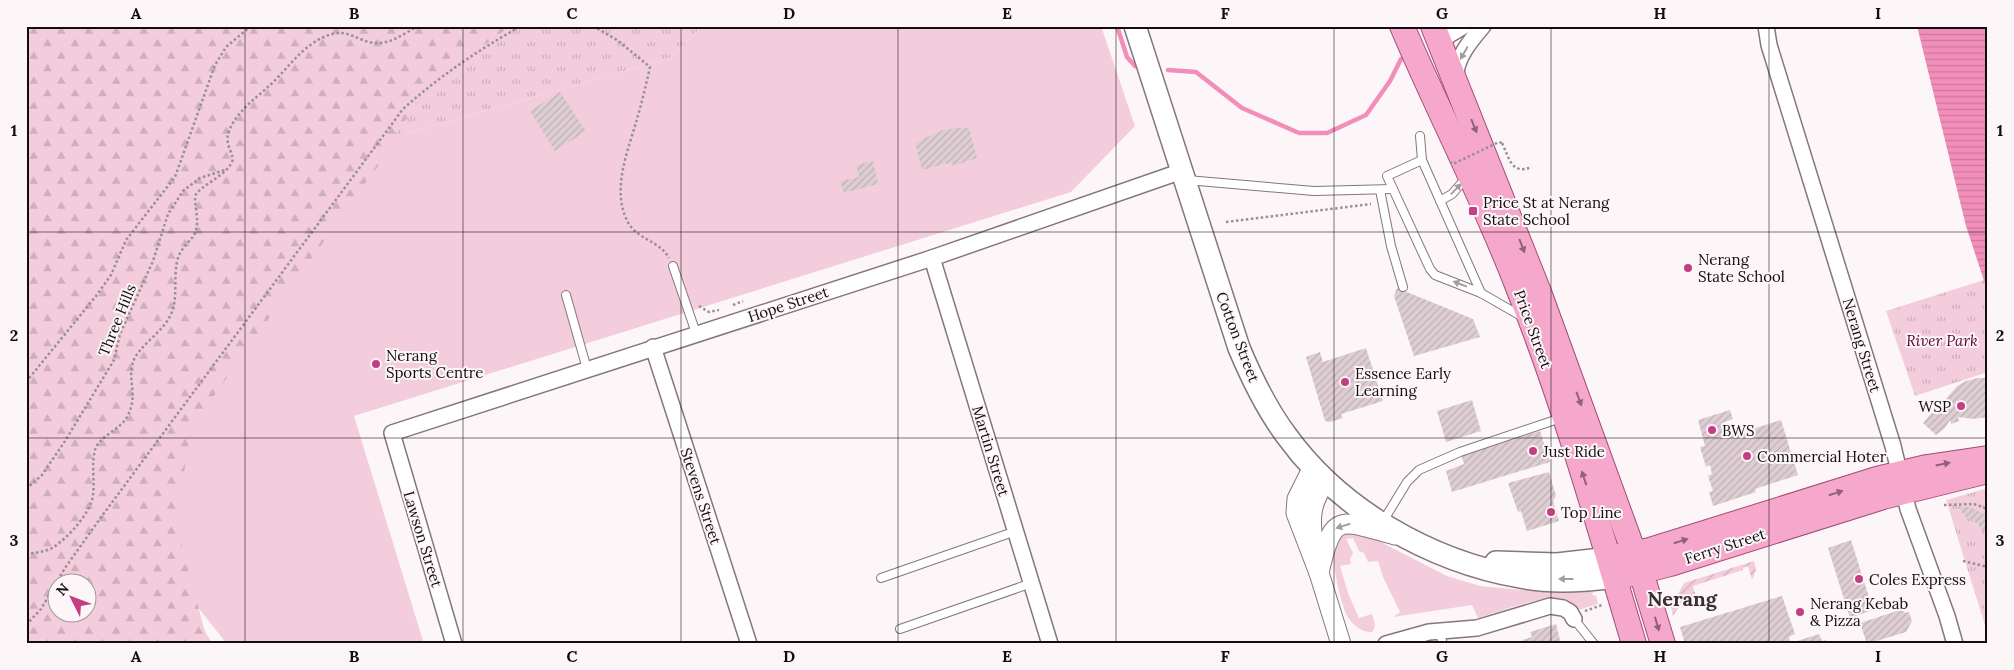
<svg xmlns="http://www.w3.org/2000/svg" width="2014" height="670" viewBox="0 0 2014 670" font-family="Lora,serif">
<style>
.grass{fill:#f3cddc}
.forest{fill:url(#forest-firs);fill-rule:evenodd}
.park{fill:url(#park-tufts)}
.garden{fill:url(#garden-furrows)}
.water{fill:url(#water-rules)}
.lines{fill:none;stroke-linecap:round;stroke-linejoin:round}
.stream{stroke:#f18eb9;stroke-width:4.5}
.building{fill:url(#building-hatch)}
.service-casing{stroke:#85767c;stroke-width:10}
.minor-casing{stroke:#85767c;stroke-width:18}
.tertiary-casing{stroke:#85767c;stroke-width:21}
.secondary-casing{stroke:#85767c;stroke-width:24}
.primary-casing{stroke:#a24c74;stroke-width:26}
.path{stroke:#979093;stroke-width:2.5;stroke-dasharray:2.5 2.5;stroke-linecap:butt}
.service{stroke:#fff;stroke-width:8}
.minor{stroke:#fff;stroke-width:15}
.tertiary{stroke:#fff;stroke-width:19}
.secondary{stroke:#fff;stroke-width:21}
.primary{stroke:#f5a8cc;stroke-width:24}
.path-bridge{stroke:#979093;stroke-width:2.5;stroke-dasharray:2.5 2.5;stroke-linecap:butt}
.oneway{fill:#a19e9f}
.oneway2{fill:#8f6277}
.grid{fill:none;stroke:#130d0f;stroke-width:1;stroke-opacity:0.55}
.poi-dot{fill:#c43f82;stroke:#fdf6f9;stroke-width:2}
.labels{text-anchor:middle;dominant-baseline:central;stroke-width:4;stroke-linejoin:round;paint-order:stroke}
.poi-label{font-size:15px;fill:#130d0f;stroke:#fdf6f9;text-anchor:start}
.street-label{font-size:15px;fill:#130d0f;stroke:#fdf6f9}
.park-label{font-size:15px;font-style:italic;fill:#5a0035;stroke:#fdf6f9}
.district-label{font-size:20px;font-weight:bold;fill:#3b2e33;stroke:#fdf6f9}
.neatline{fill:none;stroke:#130d0f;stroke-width:2}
.grid-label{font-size:16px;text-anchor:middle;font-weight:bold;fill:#130d0f}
</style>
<defs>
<pattern id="forest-firs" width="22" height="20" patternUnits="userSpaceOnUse" patternTransform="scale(1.25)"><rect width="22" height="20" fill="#f3cddc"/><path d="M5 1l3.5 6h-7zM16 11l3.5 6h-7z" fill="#cfafbc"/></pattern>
<pattern id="park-tufts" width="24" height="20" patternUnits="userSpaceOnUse" patternTransform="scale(1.25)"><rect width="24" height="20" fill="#f3cddc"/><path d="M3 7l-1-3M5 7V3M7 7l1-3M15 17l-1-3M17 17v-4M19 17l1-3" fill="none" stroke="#cfafbc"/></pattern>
<pattern id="garden-furrows" width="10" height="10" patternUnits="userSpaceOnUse" patternTransform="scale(1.25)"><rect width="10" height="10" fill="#f3cddc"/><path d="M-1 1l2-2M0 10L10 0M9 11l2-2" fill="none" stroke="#cfafbc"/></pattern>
<pattern id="water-rules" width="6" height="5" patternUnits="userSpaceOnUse" patternTransform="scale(1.25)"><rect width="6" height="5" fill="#f18eb9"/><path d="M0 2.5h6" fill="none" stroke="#ce799e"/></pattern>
<pattern id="building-hatch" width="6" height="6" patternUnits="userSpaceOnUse" patternTransform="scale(1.25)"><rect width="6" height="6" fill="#deced4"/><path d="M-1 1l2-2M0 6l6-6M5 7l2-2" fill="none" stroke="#beb0b5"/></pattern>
</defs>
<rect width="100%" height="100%" fill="#fdf6f9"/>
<g class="grass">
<path d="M702,26h399l34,100 -64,66 -717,224 70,228h-197l-104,-131 269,-375 280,-81z"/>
<path d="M1345,532l18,1 84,43 33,10 42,4 71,2 -1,3 4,1 2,8 -20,6c-4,-7 -11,-11 -19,-12 -17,-3 -63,15 -81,20l-6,-13 -79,12 7,-5 -17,-35 -5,-16 -10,1 -4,-9 -5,-2 -6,-13 -7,1 7,14 -3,6 1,5 -11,2 8,27 11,25 13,-4c2,7 5,12 0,18 -10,1 -20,-8 -25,-16 -7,-15 -17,-58 -12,-73z"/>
</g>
<path class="forest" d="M26,26h520l-94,55 -78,90 -183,257 -15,95 29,109 8,12h-187zM58,582h30v30h-30z"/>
<g class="park">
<path d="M511,26h191l-30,31 -280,81 43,-58z"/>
<path d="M1984,280l4,13v79l-73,24 -29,-85z"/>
<path d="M1988,488v147l-42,-135z"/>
</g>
<path class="garden" d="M1754,561l2,9 -4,10 -4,-14 -5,2v2l-50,16 3,10 -14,6 -9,14 -2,-9 13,-24z"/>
<path class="water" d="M1917,26h71v267l-22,-67z"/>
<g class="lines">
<g class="stream">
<path d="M1117,26l10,31 8,9"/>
<path d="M1168,70l28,2 46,36 57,25h28l39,-18 24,-34 11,-22"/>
</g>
</g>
<g class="building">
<path d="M560,92l26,39 -31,20 -25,-40z"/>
<path d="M955,128h14l8,30 -24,8 -1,-4 -30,8 -7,-27 25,-12z"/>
<path d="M873,161l5,23 -34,9 -4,-12 19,-4 -3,-12z"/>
<path d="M1397,288l76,31 7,18 -66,19 -20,-60z"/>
<path d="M1366,348l17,53 -42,13 2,4 -13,4 -5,-1 -19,-64 14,-5 3,10z"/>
<path d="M1978,378h10v39l-15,2 -15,-2 1,4 -8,3 -1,-4 -5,8 -9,7 -13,-12 13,-15 -4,-4 13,-4 12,-14 9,-5z"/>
<path d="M1472,400l9,31 -35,11 -9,-31z"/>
<path d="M1730,410l3,9 -11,4 5,14 54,-17 17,55 -43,14 1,3 -43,14 -4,-14 4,-1 -5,-15 4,-2 -2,-9 -4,2 -6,-20 5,-1 -7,-26z"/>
<path d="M1540,431l10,31 -98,30 -6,-21 18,-7 -3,-9z"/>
<path d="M1549,472l7,24 -3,5 6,20 -32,10 -6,-20 -3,1 -10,-29z"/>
<path d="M1961,507h8l15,7 4,-1v19l-7,-2 -3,-6 -12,-7 -6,-7z"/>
<path d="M1851,540l22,70 -23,8 -22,-70z"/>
<path d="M1782,596l13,38 -6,3 1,7h-105l-5,-17z"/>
<path d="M1903,609l2,4 4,-1 3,9 -6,11 -39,12 -7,-21z"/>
<path d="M1556,624l5,20h-38l-1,-4 10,-3 -2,-5z"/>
<path d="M1819,634l3,7 4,-1 1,4h-29l-1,-3z"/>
</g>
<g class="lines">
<defs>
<g id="service">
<path d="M1420,136l2,24 59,133"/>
<path d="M1422,160l-35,16 43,93 5,6 46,18 40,23"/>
<path d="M1187,180l127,11 79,-2"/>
<path d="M1380,190l11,56 12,41"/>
<path d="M1440,201l12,-7 14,-16"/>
<path d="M673,266l23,67"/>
<path d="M566,295l21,74"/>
<path d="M1382,523l25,-41 12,-12 41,-18 101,-34"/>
<path d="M881,578l135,-47"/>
<path d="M1574,619l20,25"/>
<path d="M900,629l132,-46"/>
<path d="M1439,630l4,14"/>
</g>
<g id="minor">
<path d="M1766,26l3,19 124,401 15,63 39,107 8,28"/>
<path d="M1440,44l9,-9 15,-9"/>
<path d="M1456,79c-2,-19 15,-39 27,-53"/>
<path d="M932,258l118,386"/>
<path d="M653,347l96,297"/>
<path d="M454,644l-62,-211 540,-175 250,-87"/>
<path d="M1386,644l43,-12 48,-4 73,-22 13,2 7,4 4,7"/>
</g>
<g id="tertiary">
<path d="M1313,467l-16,32 -1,14 23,60 22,71"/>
<path d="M1313,540c-4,-26 -1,-38 13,-60"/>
<path d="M1319,573c14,-64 22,-52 76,-38"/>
</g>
<g id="secondary">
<path d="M1135,26l104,322c13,31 27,60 47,87 54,75 144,126 234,142 28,6 66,4 95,0"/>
<path d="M1496,562l61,2 53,-6"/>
</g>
<g id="primary">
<path d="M1402,26c37,87 81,171 115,259 47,117 81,238 117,359"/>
<path d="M1433,26l106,266 102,280 22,72"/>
<path d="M1619,556l31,-6 227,-71 50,-12 61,-9"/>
<path d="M1627,575l43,-11 213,-67 105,-26"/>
</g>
</defs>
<use href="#service" class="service-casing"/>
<use href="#minor" class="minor-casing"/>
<use href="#tertiary" class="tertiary-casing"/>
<use href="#secondary" class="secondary-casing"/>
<use href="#primary" class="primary-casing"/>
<g class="path">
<path d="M593,26l24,14 33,27c-4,18 -8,35 -13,52 -9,32 -27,73 -8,105 10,16 31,17 40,34"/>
<path d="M1502,143c8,16 9,32 30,24"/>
<path d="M1226,222l145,-18"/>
<path d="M733,305l10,-4"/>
<path d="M699,306l10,6 10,-2"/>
<path d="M26,382l70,-86 15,-21 15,-35 49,-63 40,-112 11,-18 25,-21"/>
<path d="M26,489l16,-14 23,-34 49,-81 6,-26 33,-73 15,-47 15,-23 17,-13 25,-8"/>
<path d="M1944,505l30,-1 14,5"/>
<path d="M26,554c9,-1 18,-2 26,-6 15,-9 39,-35 41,-53 2,-14 -2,-31 2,-45 4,-14 25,-20 32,-33 12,-22 0,-35 6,-55 5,-15 28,-29 36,-44 10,-16 4,-38 8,-56 3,-16 17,-22 19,-32 3,-11 -1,-22 -1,-34 5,-10 28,-19 36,-32 6,-9 -8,-18 -2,-33 8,-20 25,-31 40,-45 20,-18 35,-44 63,-52 17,-5 29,9 44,9 15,1 29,-10 42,-17"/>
<path d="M1963,561l25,6"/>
<path d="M1585,611l17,-6"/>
<path d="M26,625l15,-16 24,-41 34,-48 304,-411c38,-34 74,-58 118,-83"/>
</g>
<use href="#service" class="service"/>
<use href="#minor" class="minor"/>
<use href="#tertiary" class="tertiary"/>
<use href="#secondary" class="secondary"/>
<use href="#primary" class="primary"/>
<path class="path-bridge" d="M1450,162l3,2 46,-22 3,1"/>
</g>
<defs><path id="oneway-solid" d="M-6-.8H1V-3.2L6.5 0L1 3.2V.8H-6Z" transform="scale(1.25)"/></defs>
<g class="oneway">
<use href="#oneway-solid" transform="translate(1464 53) rotate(120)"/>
<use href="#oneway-solid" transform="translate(1456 189) rotate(-46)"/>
<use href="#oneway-solid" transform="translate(1460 284) rotate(-159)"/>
<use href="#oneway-solid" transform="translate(1343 526) rotate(162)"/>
<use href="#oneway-solid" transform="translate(1566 579) rotate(180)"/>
</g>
<g class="oneway2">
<use href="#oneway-solid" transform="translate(1474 126) rotate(68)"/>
<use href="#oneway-solid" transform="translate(1522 246) rotate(69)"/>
<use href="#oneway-solid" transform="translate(1579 399) rotate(70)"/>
<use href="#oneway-solid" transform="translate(1943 464) rotate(-11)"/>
<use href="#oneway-solid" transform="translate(1584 478) rotate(-108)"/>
<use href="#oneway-solid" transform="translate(1836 493) rotate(-18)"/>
<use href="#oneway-solid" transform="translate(1681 541) rotate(-17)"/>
<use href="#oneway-solid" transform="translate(1657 624) rotate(74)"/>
</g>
<path class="grid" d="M245,26v618M463,26v618M681,26v618M898,26v618M1116,26v618M1334,26v618M1551,26v618M1769,26v618M26,232h1962M26,438h1962"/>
<g class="poi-dot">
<rect x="1468" y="206" width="10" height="10" rx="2.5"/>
<circle cx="1688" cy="268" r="5"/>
<circle cx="376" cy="364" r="5"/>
<circle cx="1345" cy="382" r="5"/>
<circle cx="1961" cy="406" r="5"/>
<circle cx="1712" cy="430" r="5"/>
<circle cx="1533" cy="451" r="5"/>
<circle cx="1747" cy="456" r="5"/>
<circle cx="1551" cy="512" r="5"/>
<circle cx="1859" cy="579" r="5"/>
<circle cx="1800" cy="612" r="5"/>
</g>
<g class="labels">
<g class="poi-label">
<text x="1483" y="202">Price St at Nerang<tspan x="1483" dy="17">State School</tspan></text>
<text x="1698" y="259">Nerang<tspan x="1698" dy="17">State School</tspan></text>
<text x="386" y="355">Nerang<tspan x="386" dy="17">Sports Centre</tspan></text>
<text x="1355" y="373">Essence Early<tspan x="1355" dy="17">Learning</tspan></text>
<text x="1951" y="406" text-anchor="end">WSP</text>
<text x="1722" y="430">BWS</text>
<text x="1543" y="451">Just Ride</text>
<text x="1757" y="456">Commercial Hoter</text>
<text x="1561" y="512">Top Line</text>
<text x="1869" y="579">Coles Express</text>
<text x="1810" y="603">Nerang Kebab<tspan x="1810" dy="17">&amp; Pizza</tspan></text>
</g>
<g class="street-label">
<text transform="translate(788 304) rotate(-18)">Hope Street</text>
<text transform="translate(117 320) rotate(-68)">Three Hills</text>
<text transform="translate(1533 329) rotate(70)">Price Street</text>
<text transform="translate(1238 337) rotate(69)">Cotton Street</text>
<text transform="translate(1862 345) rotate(73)">Nerang Street</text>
<text transform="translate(991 451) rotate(73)">Martin Street</text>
<text transform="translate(701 496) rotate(72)">Stevens Street</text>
<text transform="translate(423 539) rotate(73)">Lawson Street</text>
<text transform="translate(1725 546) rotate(-18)">Ferry Street</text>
</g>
<g class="park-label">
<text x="1942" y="340">River Park</text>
</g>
<g class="district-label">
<text x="1682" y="598">Nerang</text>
</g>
</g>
<rect width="2014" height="670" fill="none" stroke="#fdf6f9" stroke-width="55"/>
<g transform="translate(72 598) rotate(312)"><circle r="24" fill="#fdf6f9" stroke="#9f999b"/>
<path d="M0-4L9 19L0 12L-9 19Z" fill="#c43f82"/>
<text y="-8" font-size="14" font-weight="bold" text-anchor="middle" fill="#130d0f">N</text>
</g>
<rect x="28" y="28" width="1958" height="614" class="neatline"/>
<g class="grid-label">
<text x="136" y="19">A</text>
<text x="354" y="19">B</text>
<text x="572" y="19">C</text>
<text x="789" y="19">D</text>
<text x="1007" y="19">E</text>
<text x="1225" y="19">F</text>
<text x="1442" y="19">G</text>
<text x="1660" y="19">H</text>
<text x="1878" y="19">I</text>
<text x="14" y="136">1</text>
<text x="2000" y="136">1</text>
<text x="14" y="341">2</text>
<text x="2000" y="341">2</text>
<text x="14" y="546">3</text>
<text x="2000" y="546">3</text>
<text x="136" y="662">A</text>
<text x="354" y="662">B</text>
<text x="572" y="662">C</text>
<text x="789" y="662">D</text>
<text x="1007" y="662">E</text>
<text x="1225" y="662">F</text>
<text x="1442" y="662">G</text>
<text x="1660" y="662">H</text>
<text x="1878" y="662">I</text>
</g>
</svg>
